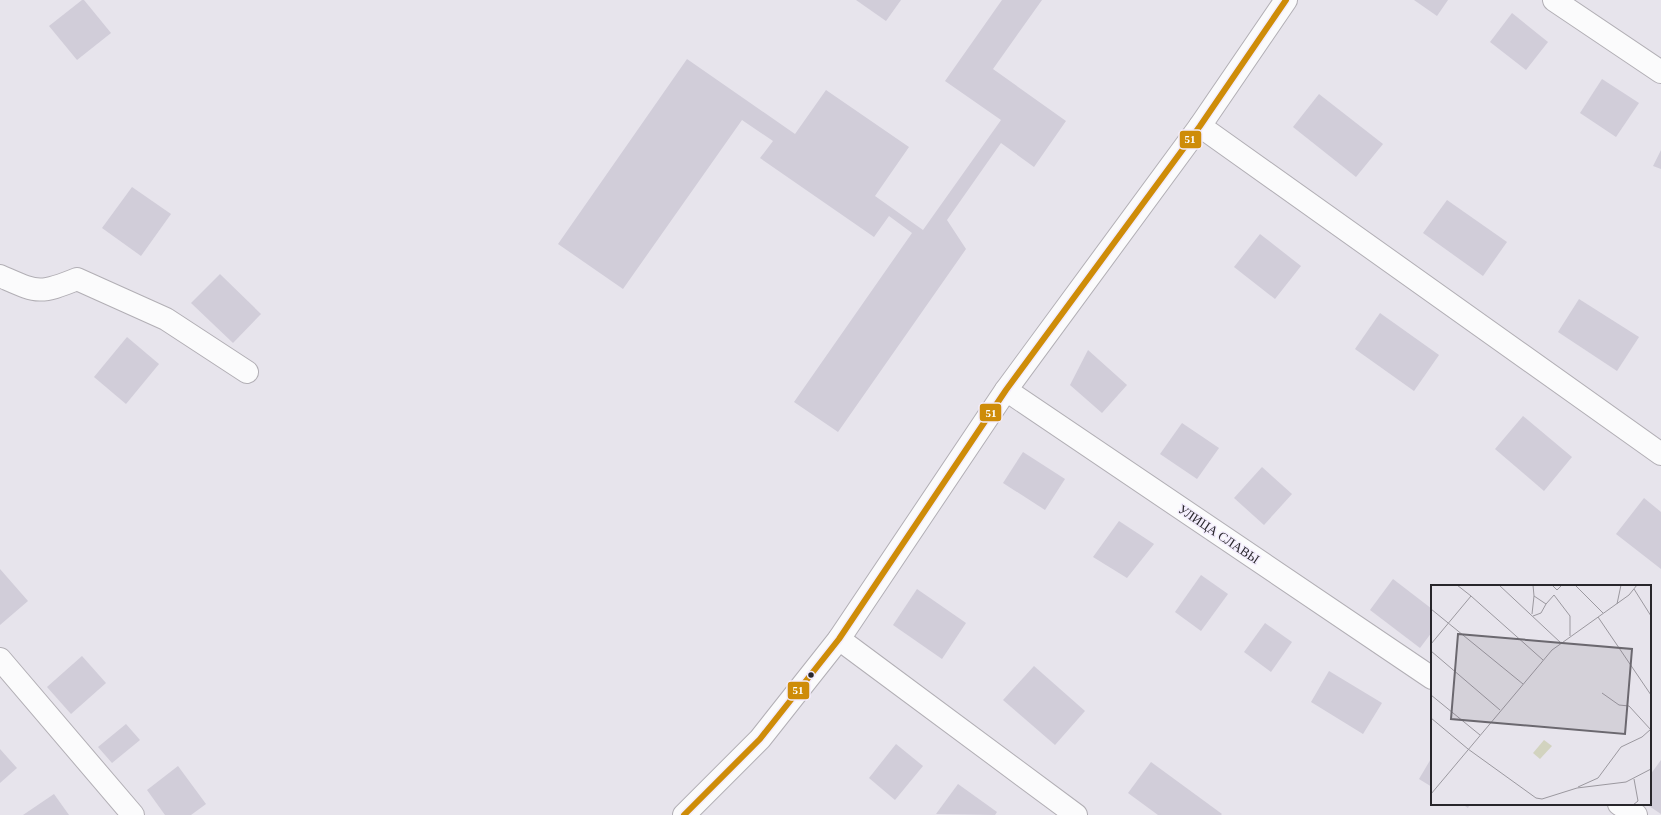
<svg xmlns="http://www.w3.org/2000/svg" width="1661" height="815" viewBox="0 0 1661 815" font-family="Georgia,serif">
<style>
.building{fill:#d1cdd9}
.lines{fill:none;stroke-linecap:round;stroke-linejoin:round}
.minor-casing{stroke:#b2afb5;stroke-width:24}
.minor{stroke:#fbfbfc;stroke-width:22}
.bus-1-casing{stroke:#f3edfd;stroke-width:9}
.bus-1{stroke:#ce8c09;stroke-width:6}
.bus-dot{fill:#28262b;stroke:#f3edfd;stroke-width:1.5}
.labels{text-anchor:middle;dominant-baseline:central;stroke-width:3;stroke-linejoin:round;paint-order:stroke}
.street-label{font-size:13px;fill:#28262b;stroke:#f3edfd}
.inset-road{fill:none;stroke:#9b989f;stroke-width:1}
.view{fill:#6b686f;fill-opacity:0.15;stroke:#6b686f;stroke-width:2}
.inset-edge{fill:none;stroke:#28262b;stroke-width:2}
.line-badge{stroke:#f3edfd;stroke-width:1.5}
.badge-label{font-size:11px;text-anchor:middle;font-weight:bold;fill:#fff}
</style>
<rect width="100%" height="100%" fill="#e7e4ec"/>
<g class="building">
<path d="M82,0h2l27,33 -34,27 -28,-34z"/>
<path d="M856,0h45l-15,21z"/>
<path d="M1002,0h40l-49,69 73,52 -32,46 -33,-24 -54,77 19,29 -128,183 -44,-30 118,-169 -23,-17 -15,21 -114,-79 13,-17 -31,-21 -119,169 -65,-45 129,-185 108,75 31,-44 83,57 -34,49 48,34 78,-110 -56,-39z"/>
<path d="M1414,0h34l-11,16z"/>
<path d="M1512,13l36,29 -22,28 -36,-28z"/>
<path d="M1602,79l37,24 -23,34 -36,-24z"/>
<path d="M1319,94l64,50 -27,33 -63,-50z"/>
<path d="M1661,150v19l-8,-3z"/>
<path d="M132,187l39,27 -30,42 -39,-28z"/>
<path d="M1447,200l60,42 -24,34 -60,-43z"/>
<path d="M1260,234l41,32 -26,33 -41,-32z"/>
<path d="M220,274l41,40 -28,29 -42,-40z"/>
<path d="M1579,299l60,38 -22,34 -59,-39z"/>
<path d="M1380,313l59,42 -25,36 -59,-42z"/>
<path d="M127,337l32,27 -33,40 -32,-27z"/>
<path d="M1088,350l39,35 -25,28 -32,-28z"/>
<path d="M1523,416l49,41 -28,34 -49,-42z"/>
<path d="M1182,423l37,25 -22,31 -37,-25z"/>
<path d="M1023,452l42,27 -20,31 -42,-27z"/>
<path d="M1262,467l30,27 -28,31 -30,-27z"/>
<path d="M1644,498l17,14v57l-45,-35z"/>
<path d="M1119,521l35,23 -27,34 -34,-21z"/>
<path d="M0,569l28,32 -28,24z"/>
<path d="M1201,575l27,19 -27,37 -26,-19z"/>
<path d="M1393,579l39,30v23l-12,16 -50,-38z"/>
<path d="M917,589l49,34 -24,36 -49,-34z"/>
<path d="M1265,623l27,19 -21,30 -27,-20z"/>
<path d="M82,656l24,27 -35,31 -24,-27z"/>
<path d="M1034,666l51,45 -30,34 -52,-45z"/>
<path d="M1329,671l53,32 -19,31 -52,-32z"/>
<path d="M126,724l14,16 -28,23 -14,-16z"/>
<path d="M896,744l27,22 -28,34 -26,-22z"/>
<path d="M0,749l17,19 -17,15z"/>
<path d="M1432,757v30l-13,-8z"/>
<path d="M1661,760v54l-15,-10h4v-29z"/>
<path d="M1151,762l71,52 -1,1h-63l-30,-22z"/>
<path d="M178,766l28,38 -15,11h-26l-18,-25z"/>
<path d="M958,784l39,28 -2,3 -59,-1z"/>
<path d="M54,794l15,21h-46z"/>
<path d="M1462,804h8l-2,4z"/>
</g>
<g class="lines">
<defs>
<g id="minor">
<path d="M1554,0l107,72"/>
<path d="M1200,126l461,328"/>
<path d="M0,276c37,16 38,19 77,3l89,40 81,53"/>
<path d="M1006,390l426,288"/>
<path d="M839,639l237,176"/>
<path d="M0,659l133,156"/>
<path d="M1619,804l17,11"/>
<path d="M684,815l76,-76 79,-100 167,-249 194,-264 86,-126"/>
</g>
</defs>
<use href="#minor" class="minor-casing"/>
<use href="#minor" class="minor"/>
<defs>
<path id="bus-1" d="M684,815l76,-76 79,-100 167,-249 194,-264 86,-126"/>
</defs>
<use href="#bus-1" class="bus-1-casing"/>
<use href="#bus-1" class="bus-1"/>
</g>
<circle class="bus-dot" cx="811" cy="675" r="3.5"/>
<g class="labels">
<g class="street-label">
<text transform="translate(1219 534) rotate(34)">УЛИЦА СЛАВЫ</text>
</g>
</g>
<g transform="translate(1431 585)">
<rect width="220" height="220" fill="#e7e4ec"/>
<path d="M113,155l8,6 -12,13 -7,-6z" fill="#d2d3bf"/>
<path class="inset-road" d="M26,0l14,11M68,0l62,58M102,0l1,11 12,8 8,-9 16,21v20M121,0l5,5 5,-5M144,0l28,28M203,4l17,27M186,19l4,-19M0,24l92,75M101,29l2,-18M102,31l8,-3 5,-9M167,32l53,78M0,59l40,-48 72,64M0,66l69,59M171,108l17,12 10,1 22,24M0,110l49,40M0,133l37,31 68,49 6,1 35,-11 49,-6 25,-13M147,202l20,-9 23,-31 21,-10 9,-8M0,209l121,-144 77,-55 8,-10M202,220l5,-4 -4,-22"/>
<path class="view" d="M27,49l174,15 -7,85 -174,-15z"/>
<rect width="220" height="220" class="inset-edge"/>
</g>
<g class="line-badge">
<rect x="1179" y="130" width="23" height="19" rx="4" fill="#ce8c09"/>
<rect x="979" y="403" width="23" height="19" rx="4" fill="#ce8c09"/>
<rect x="787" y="681" width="23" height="19" rx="4" fill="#ce8c09"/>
</g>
<g class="badge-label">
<text x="1190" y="143">51</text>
<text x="991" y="417">51</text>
<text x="798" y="694">51</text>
</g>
</svg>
